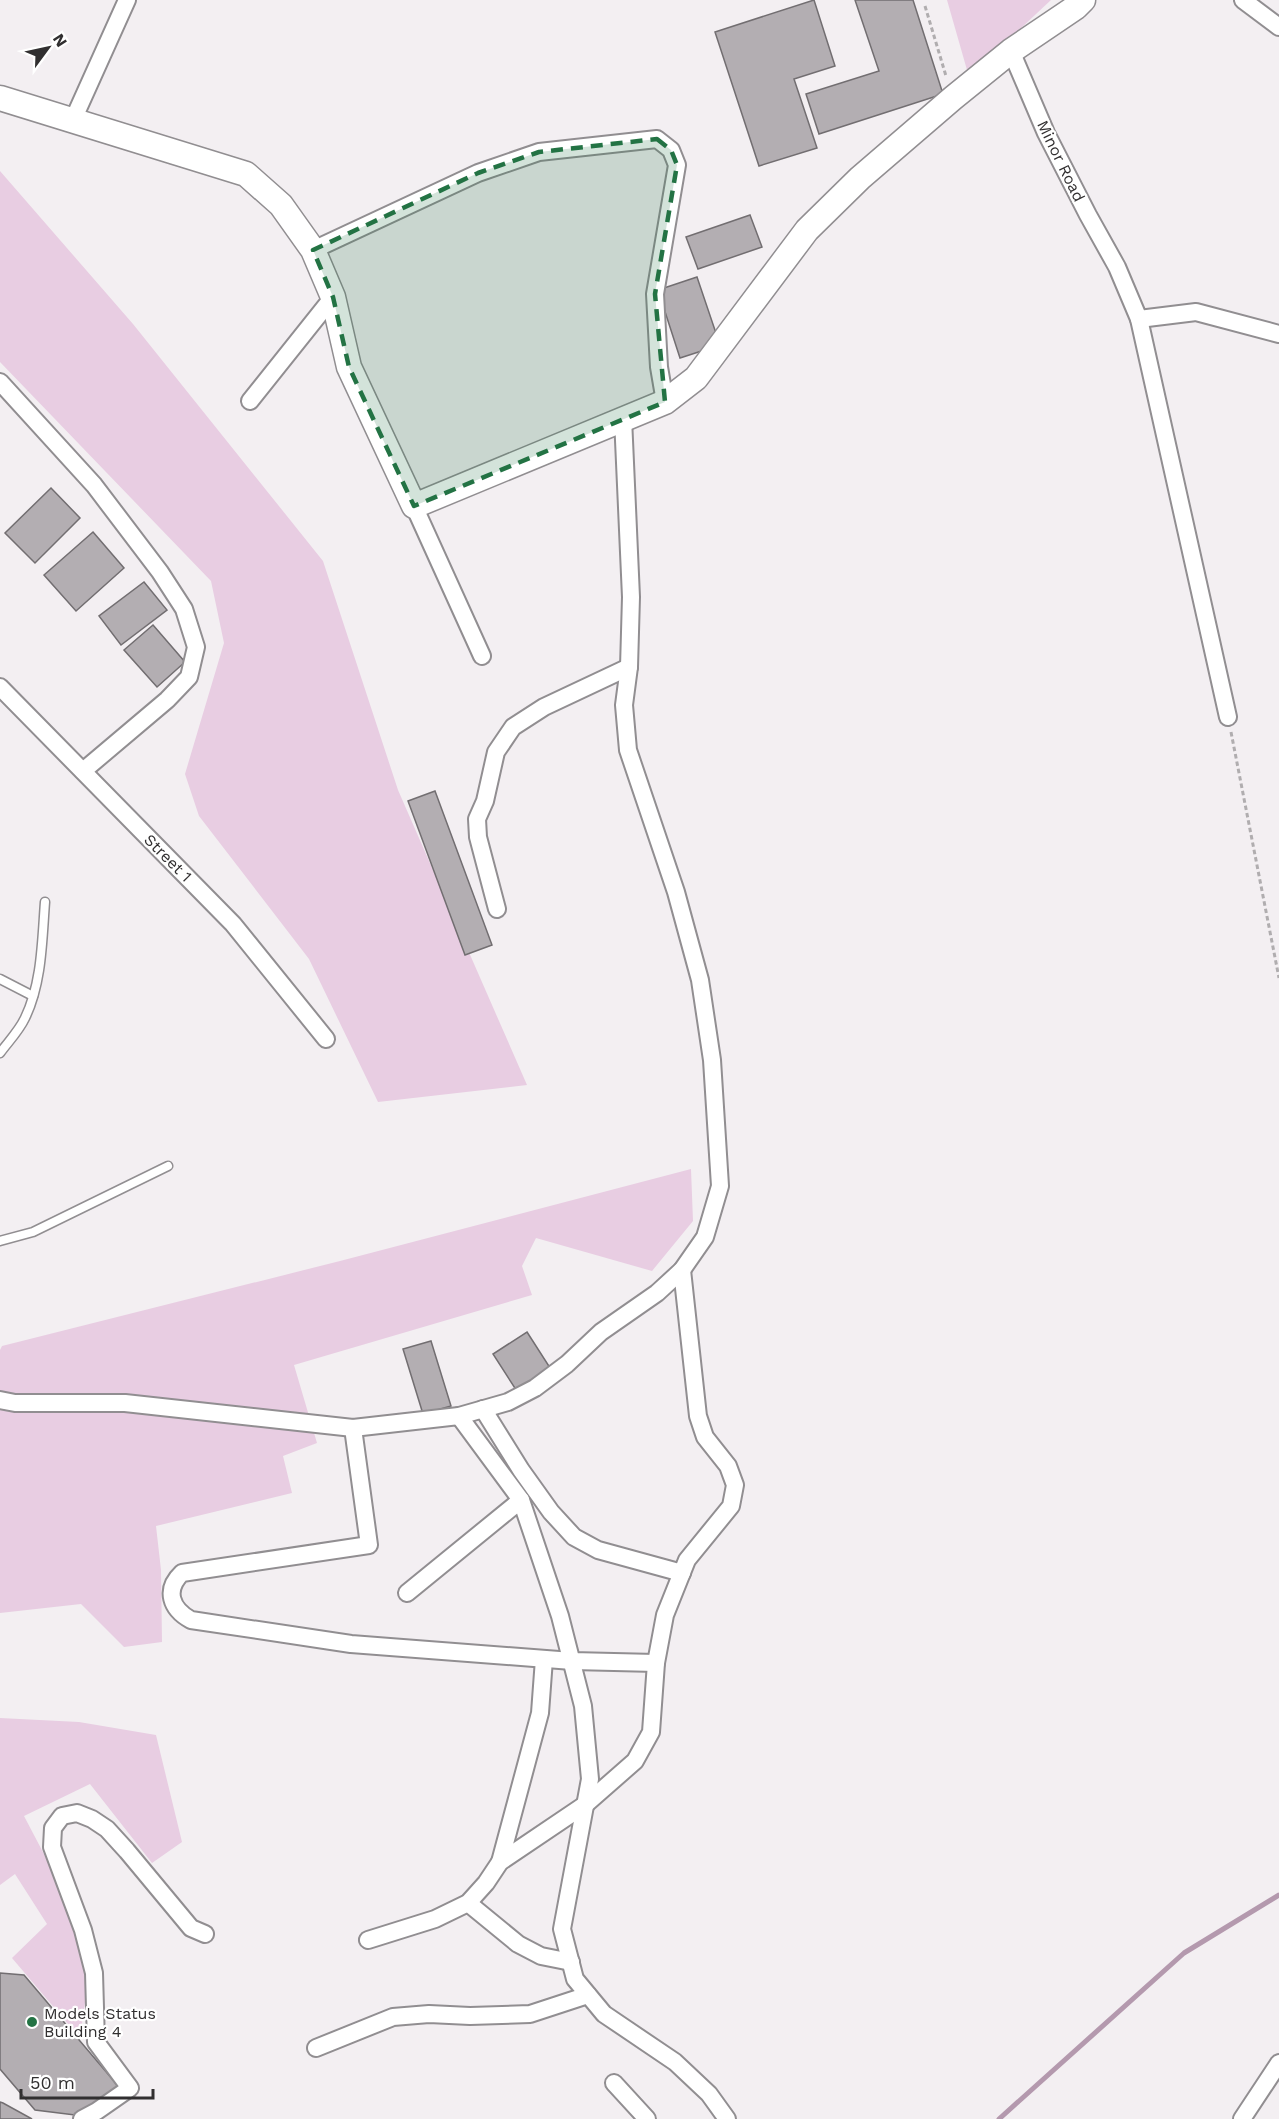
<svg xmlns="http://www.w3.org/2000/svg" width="1279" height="2119" viewBox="0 0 1279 2119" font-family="'Work Sans',sans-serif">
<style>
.green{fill:#e8cde2}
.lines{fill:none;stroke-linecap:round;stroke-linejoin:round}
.stream{stroke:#b499ae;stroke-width:5}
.building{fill:#b3aeb2;stroke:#726e71;stroke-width:1.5}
.lane-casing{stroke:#918e91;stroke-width:11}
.street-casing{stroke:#918e91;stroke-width:20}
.secondary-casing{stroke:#918e91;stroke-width:27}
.path{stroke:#b0adaf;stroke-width:3;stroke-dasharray:4.5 3;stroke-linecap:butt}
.lane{stroke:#fff;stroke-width:8}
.street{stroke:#fff;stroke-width:16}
.secondary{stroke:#fff;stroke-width:24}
.marked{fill:#237344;fill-opacity:0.2;stroke:#237344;stroke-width:4.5;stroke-dasharray:12 8;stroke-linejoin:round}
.poi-dot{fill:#237344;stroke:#fff;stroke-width:2}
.labels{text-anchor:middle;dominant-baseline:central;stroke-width:4.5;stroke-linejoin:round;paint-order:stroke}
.street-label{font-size:16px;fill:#312f30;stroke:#fff}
.poi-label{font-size:16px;fill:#312f30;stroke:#fff;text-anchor:start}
</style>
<rect width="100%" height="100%" fill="#f3eff2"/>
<g class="green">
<path d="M947,0h104l-82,77z"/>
<path d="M0,171l133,153 190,237 75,229 129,295 -149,17 -69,-143 -110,-143 -14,-42 39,-131 -13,-62 -211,-219z"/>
<path d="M691,1169l2,52 -41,50 -116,-33 -14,28 10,29 -238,70 23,78 -34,13 9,37 -136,33 5,44 1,72 -38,5 -43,-43 -81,9v-263l2,-4 338,-85z"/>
<path d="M0,1718l79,4 77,13 26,107 -30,21 -62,-79 -66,32 43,82 22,76 -9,64 -68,-80 35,-34 -32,-50 -15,11z"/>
</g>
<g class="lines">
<path class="stream" d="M999,2119l185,-166 95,-58"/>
</g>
<g class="building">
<path d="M814,0l21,66 -41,13 23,69 -58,18 -44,-134z"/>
<path d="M855,0h58l30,94 -124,40 -13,-40 73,-23z"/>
<path d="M750,215l12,32 -64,22 -12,-32z"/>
<path d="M697,277l23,68 -40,13 -22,-68z"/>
<path d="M51,488l29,30 -45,45 -30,-30z"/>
<path d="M93,532l31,36 -48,43 -32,-36z"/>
<path d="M144,582l23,28 -46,35 -22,-29z"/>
<path d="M153,625l32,37 -28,25 -33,-37z"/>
<path d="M435,791l57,154 -27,10 -57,-154z"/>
<path d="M527,1332l27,42 -34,22 -27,-42z"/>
<path d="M431,1341l20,65 -28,8 -20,-65z"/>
<path d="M0,1973l24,2 95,112 -44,28 -40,-5 -35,-41z"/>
<path d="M0,2102l3,1 29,16h-32z"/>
</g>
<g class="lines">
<defs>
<g id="lane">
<path d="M0,979l33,17"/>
<path d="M0,1053c8,-11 19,-22 25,-35 17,-35 17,-77 20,-116"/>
<path d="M0,1241l33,-9 135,-66"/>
</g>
<g id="street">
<path d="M1243,0l36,27"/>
<path d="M1011,51l35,82 42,82 29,52 22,52 57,-7 83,22"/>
<path d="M73,120l54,-120"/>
<path d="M313,250l165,-77 61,-21 118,-13 14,11 6,15 -22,129 4,73 6,35"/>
<path d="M1139,319l89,398"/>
<path d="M0,382l94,103 66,87 24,37 12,38 -7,30 -22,23 -84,71"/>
<path d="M250,401l83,-104"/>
<path d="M414,506l68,150"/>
<path d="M0,687l233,237 93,115"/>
<path d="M497,909l-19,-72 -1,-18 8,-18 11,-49 17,-25 31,-20 85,-40"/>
<path d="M0,1400l15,3h110l228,25 106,-12 49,-14 27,-14 32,-24 34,-32 56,-39 25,-23 23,-33 15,-51 -8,-126 -12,-80 -24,-88 -48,-142 -4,-45 5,-38 2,-70 -8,-179"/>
<path d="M483,1409l38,61 30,42 23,25 24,13 84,23"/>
<path d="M459,1416l62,84 39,116 23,90 7,73 -28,150 13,50 29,35 71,48 34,32 18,25"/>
<path d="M353,1428l16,117 -187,28c-18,17 -11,36 9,47l160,24 221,17 84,2"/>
<path d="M407,1593l114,-93"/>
<path d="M500,1862l40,-149 4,-54"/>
<path d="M468,1903l50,41 23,12 30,6"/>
<path d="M368,1940l67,-21 33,-16 18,-20 14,-21 86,-58 49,-43 16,-29 5,-69 9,-48 22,-55 44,-54 4,-21 -7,-19 -23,-29 -7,-21 -16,-146"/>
<path d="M316,2048l77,-31 36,-3 41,2 60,-2 58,-19"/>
<path d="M614,2083l33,36"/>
<path d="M82,2119l15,-8 33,-23 -34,-46 -2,-69 -11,-43 -31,-83 1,-19 9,-12 15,-3 15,6 15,10 20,22 64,77 14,6"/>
<path d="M1242,2119l37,-56"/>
</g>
<path id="secondary" d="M0,98l246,76 35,31 32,45 20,47 16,70 65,139 251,-104 31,-24 111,-148 53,-52 93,-80 58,-47 65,-44 7,-7"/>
</defs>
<use href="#lane" class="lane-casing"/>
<use href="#street" class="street-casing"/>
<use href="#secondary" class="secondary-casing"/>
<g class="path">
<path d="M925,6l21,70"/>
<path d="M1231,732l48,246"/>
</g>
<use href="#lane" class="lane"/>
<use href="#street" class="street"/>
<use href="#secondary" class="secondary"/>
</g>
<path class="marked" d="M657,139l14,11 6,15 -22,129 10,108 -251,104 -65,-139 -16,-70 -20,-47 165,-77 61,-21z"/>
<circle class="poi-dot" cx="32" cy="2022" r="6"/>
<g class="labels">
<g class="street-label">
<text transform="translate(1061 161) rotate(64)">Minor Road</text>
<text transform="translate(168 858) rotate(45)">Street 1</text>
</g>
<g class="poi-label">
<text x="44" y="2013">Models Status<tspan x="44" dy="18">Building 4</tspan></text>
</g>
</g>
<g transform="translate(48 48) rotate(57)" stroke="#ffffff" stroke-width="4.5" paint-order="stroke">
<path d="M0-4.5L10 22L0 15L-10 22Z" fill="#312f30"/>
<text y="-9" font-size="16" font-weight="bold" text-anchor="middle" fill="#312f30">N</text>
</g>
<path d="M21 2089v9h132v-9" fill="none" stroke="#312f30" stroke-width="3"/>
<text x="30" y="2089" font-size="18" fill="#312f30" stroke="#ffffff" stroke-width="4.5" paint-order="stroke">50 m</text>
</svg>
